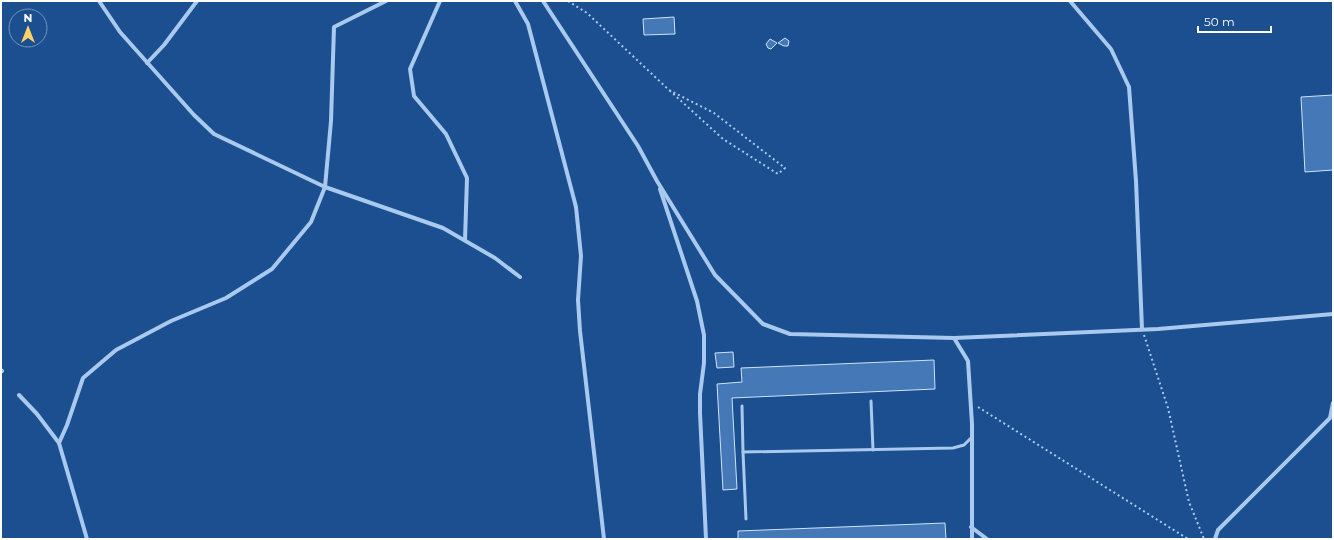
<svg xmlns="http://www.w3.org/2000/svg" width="1334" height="540" viewBox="0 0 1334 540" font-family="Montserrat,sans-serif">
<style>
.building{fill:#4478b7;stroke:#cfe3fa}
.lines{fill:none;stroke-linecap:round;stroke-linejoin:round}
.path{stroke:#a9c9ee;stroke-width:2;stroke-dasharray:2 3;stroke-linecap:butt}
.lane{stroke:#a9c9ee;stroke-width:3}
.street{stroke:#a9c9ee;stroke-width:4}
</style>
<rect width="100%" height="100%" fill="#1b4f8f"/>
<g class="building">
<path d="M674,17l1,17 -31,1 -1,-16z"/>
<path d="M785,38l4,3 -1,5h-4l-6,-3z"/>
<path d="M770,39l7,4 -6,6 -3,-1 -2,-4z"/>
<path d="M1333,95v75l-28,2 -4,-75z"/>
<path d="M733,352l1,15 -17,1 -2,-15z"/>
<path d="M934,360l1,29 -203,9 5,91 -14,1 -6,-106 25,-2 -1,-14z"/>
<path d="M945,523l1,16h-208v-8z"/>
</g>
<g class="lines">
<g class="path">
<path d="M568,1l19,12 82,77 45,23 71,55 -7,6 -55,-35 -54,-49"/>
<path d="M1144,335l24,73 21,94 15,37"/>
<path d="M978,407l210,132"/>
</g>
<g class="lane">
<path d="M871,401l2,49"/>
<path d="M742,406l1,46 210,-4 11,-3 8,-8"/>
<path d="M743,452l3,67"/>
</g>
<g class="street">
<path d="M99,1l21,31 74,83 20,19 111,53 118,41 52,30 25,19"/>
<path d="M440,1l-30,68 4,27 32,38 21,44 -2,62"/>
<path d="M515,1l13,23 48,183 5,49 -3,44 2,31 24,208"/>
<path d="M543,1l95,145 19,35 58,94 48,49 27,10 164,4 204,-9 175,-15"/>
<path d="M1070,1l41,48 18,38 7,94 6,148"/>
<path d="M147,63l17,-18 33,-44"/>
<path d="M660,189l37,112 7,34v28l-4,31v19l6,126"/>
<path d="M954,338l14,23 4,63v115"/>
<path d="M1,370l1,1"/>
<path d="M19,395l18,19 22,29 28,96"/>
<path d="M59,443l8,-18 16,-47 33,-28 55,-29 55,-23 46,-29 39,-47 14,-35 6,-66 3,-94 52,-26"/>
<path d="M971,527l16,12"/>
<path d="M1215,539l3,-9 112,-112 3,-15"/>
</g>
</g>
<rect width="1334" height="540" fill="none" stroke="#ffffff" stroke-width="4"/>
<g transform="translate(28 28)"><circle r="19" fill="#1b4f8f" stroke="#7695bc"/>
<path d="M0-3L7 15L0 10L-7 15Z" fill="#ffd166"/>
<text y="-6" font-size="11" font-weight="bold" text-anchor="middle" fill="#ffffff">N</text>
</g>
<path d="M1198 26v6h73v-6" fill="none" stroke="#ffffff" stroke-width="2"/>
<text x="1204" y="26" font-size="12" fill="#ffffff" stroke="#1b4f8f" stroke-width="3" paint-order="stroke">50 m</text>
</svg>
